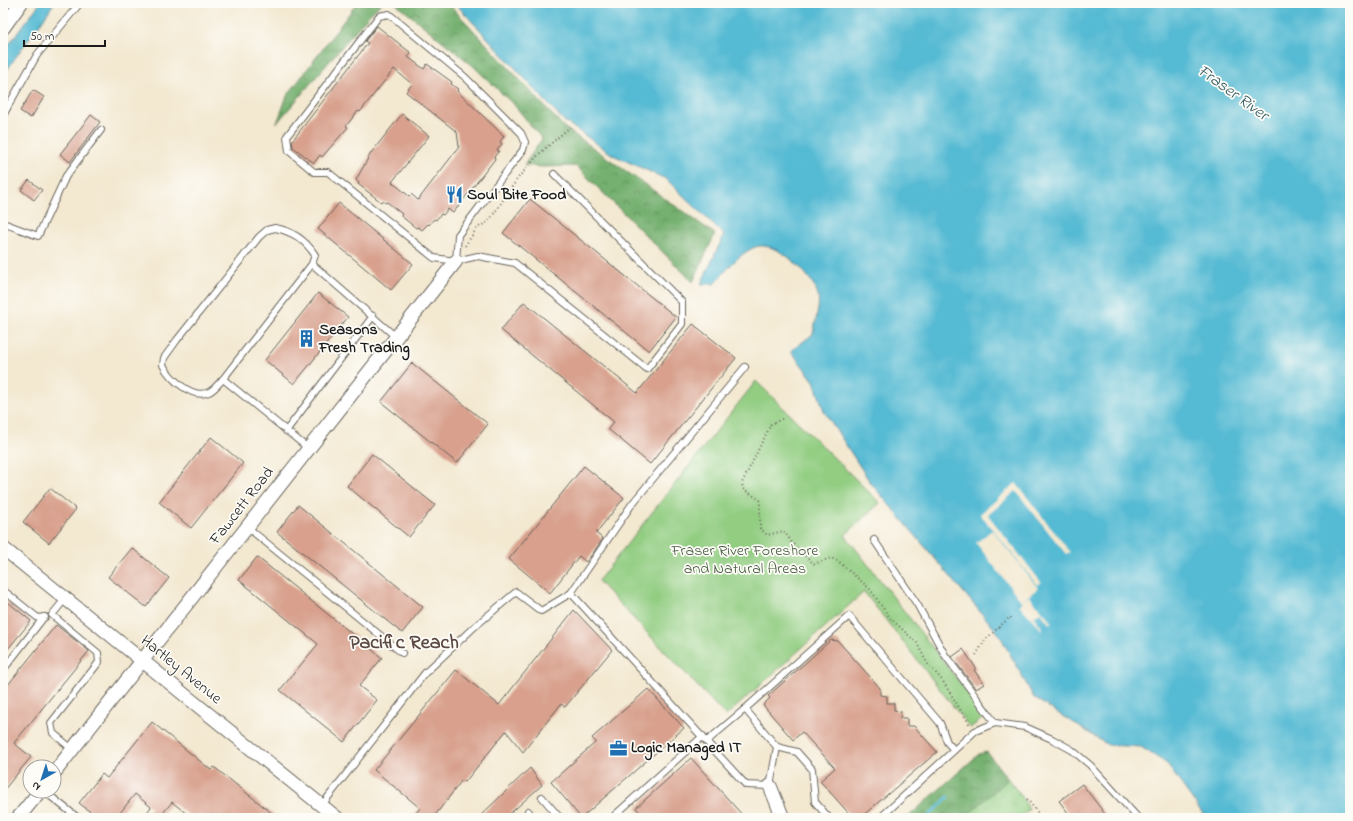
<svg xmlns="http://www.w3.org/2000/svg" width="1353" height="821" viewBox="0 0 1353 821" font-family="'Indie Flower',sans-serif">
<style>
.grass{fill:url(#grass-tufts);stroke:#57744f}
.forest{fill:url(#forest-crowns);stroke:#486646}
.park{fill:#92cd82;stroke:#57744f}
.water{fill:#55bad3;stroke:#386b78}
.pier{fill:#f3e8d0}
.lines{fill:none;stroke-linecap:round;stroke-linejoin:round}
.stream{stroke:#55bad3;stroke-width:3}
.building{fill:#d8a08d}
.lane-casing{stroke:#67635b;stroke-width:8}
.street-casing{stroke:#67635b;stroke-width:15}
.path{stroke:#67635b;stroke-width:2;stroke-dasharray:1 3;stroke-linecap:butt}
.lane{stroke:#fff;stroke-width:6}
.street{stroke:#fff;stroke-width:13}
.labels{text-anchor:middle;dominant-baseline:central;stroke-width:3.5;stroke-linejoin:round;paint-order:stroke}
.poi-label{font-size:16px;font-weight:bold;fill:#1c1c1c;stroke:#fdfcf7;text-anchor:start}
.street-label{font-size:16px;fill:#1c1c1c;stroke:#fdfcf7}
.park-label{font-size:16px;fill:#455a40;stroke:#fdfcf7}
.water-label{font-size:17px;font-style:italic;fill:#335b65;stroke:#fdfcf7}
.district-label{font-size:20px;font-weight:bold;fill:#5e4a44;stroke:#fdfcf7}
</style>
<defs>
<pattern id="grass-tufts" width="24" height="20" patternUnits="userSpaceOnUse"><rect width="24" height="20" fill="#92cd82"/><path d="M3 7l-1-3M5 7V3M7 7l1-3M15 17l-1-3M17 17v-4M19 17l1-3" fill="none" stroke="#7daf70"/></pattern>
<pattern id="forest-crowns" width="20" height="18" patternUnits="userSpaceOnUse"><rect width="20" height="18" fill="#75b070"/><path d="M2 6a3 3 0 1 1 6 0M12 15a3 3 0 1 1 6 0" fill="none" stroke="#5f8e5b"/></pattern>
</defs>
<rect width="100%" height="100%" fill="#fdfcf7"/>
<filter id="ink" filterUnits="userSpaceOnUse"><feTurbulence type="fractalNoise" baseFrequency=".025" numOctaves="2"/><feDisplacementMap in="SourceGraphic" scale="8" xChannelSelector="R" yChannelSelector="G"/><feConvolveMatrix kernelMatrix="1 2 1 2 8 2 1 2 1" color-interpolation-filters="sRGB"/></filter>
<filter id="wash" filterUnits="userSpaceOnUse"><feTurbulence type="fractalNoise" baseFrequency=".012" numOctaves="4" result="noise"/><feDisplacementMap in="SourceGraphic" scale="16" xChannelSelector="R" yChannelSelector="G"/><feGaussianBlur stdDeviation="0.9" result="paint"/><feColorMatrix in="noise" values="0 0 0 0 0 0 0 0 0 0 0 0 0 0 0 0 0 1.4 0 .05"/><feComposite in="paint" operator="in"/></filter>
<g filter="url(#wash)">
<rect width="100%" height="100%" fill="#f3e8d0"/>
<path class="grass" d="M1008,779l15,19 6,12 -10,8h-55z"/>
<g class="forest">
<path d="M357,3h25l-14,13 -91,107 10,-27z"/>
<path d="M395,3h53l117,125 150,106 -22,48 -117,-116 -34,1 -18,-2 18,-26 -27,-33 -43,-41z"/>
<path d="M987,752l21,27 -44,39h-57l72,-64z"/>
</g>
<path class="park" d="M756,381l124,122 -35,32 141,181 -16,12 -106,-136 -138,124 -128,-135z"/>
<g class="water">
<path d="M40,3h14c-16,26 -36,48 -51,74v-25z"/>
<path d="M455,3h895v815h-144l-40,-55 -25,-16 -33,-2 -74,-47 -35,-64 -129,-152 -46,-71 -10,-30 -23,-30 22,-17c2,-12 7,-27 5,-39 -5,-20 -42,-56 -63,-48 -17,7 -29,24 -41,37h-13l23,-49 -58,-56 -53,-24 -49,-34z"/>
</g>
<g class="pier">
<path d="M1016,483l54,69 -4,2 -50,-63 -28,24 53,67 -4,3 -57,-71z"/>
<path d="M992,530l46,58 -16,13 7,-5 23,26 -2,2 -10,-12 -6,5 9,12 -1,1 -23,-25 3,-3 -46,-59z"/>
</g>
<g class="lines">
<path class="stream" d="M927,818l21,-21"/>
</g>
<g id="blocks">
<g class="building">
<path d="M377,26l34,27 -3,4 16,12 3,-5 25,18 -1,2 7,5 -1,2 47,45 -4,6 2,2 -5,6 2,1 -5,6 1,2 -42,54 -5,-4 -5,6 -2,-1 -5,6 -2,-1 -5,6 -1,-1 -6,6 -4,-3 -2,1 -15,-12 1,-2 -15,-12 -1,1 -4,-2 -1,1 -23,-18 1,-1 -3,-3 15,-27 31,-39 27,22 -37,46 17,14 2,-2 7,6 41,-53 -2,-15 -51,-40 6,-8 -18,-15 -34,43 -2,-1 -12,15 2,1 -26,30 -2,-2 -6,8 -21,-16 -1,-6 76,-98 -3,-2z"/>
<path d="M33,90l11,7 -13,21 -11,-7z"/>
<path d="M91,115l9,7 -30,40 -10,-8z"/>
<path d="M29,180l13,10 -8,10 -13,-10z"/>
<path d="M530,199l146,118 -27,34 -146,-118z"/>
<path d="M339,203l74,61 -22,26 -73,-61z"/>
<path d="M318,293l30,24 -54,67 -29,-24z"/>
<path d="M524,302l113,91 56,-69 43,34 -86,106 -42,-35 6,-7 -113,-92z"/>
<path d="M412,363l76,61 -31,39 -76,-61z"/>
<path d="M211,437l32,26 -52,65 -32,-26z"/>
<path d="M372,454l63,51 -26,32 -62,-51z"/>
<path d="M584,466l40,32 -28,35 7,6 -13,18 -4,5 -7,-6 -29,37 -41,-34z"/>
<path d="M50,488l26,21 -27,34 -26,-21z"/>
<path d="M298,505l125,102 -21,26 -125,-101z"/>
<path d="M132,548l37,30 -23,29 -38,-30z"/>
<path d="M257,557l125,101 -23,28 18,14 -33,42 -64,-52 38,-46 -79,-64z"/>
<path d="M3,598l28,23 -28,34z"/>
<path d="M574,610l38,40 -47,57 -4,-3 -38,48 -17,-21 -41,51 -3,-2 -29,38h-21l8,-10 -46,-38 82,-100 43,35z"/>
<path d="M56,625l33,26 -75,92 17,14 -28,34v-100z"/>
<path d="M831,640l7,1 42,47v7l7,1v7h7v7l7,1 -1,7h7v8h7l23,26 -77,66h-7l-33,-37 15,-13 -33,-36 -9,8 -30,-35 7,-7 -2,-2z"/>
<path d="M963,649l13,19 -2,2 10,14 -8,5 -24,-32z"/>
<path d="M648,689l36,39 -103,90 -30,-36 45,-40 -4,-4z"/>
<path d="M152,722l59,48 3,-3 64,51h-86l-20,-16 -13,16h-16l8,-11 -16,-13 -19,24h-18l-19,-15 23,-29 5,4z"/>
<path d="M691,758l54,60h-100l-9,-10z"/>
<path d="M530,768l12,17 -37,33h-27z"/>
<path d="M1082,784l26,34h-36l-13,-17z"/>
</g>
</g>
</g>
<g filter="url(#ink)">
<use href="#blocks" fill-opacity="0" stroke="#67635b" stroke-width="1"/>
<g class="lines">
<defs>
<g id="lane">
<path d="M3,105l4,3 30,-53 43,-52"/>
<path d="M3,116l4,-8"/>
<path d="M3,223l35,13 28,-60 35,-46"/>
<path d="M275,228c17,3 31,13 40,27l-3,9 -89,115c-4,4 -9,11 -14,13 -17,8 -39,-14 -46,-27l1,-7 13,-18 82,-103 8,-7z"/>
<path d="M456,261l2,-26 65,-85 2,-8 -4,-9 -56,-56 -76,-63 -10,2 -92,120 2,15 25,21h14l106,86 22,3 22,-5 37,7 132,106 35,-45v-22l-128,-128"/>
<path d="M312,264l84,73"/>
<path d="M745,367l-113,137 -61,89 175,192 24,1 7,-39"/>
<path d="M223,379l86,70"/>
<path d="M286,431l87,-115"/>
<path d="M247,527l155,126"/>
<path d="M874,540l43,64 28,51 50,68"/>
<path d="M3,590l35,28 7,-1"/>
<path d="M65,599l-13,16 46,38 1,9 -48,61 2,10 19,16"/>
<path d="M3,670l41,-53"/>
<path d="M745,709l104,-93 91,107 7,19 7,8"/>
<path d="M707,741l38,-32 32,38 20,5 15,17 3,33 14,16"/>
<path d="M44,791l34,27"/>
<path d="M542,797l18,21"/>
<path d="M322,805l103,-132 48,-45 43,-36 25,19 30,-18"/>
<path d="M528,811l6,7"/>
<path d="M616,818l-1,-3 88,-79"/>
<path d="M880,818l95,-87 20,-8 30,4 27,12 20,11 18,15 48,53"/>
</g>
<g id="street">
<path d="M3,28l18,-25"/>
<path d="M3,548l334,270"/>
<path d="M54,773l402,-512"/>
<path d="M770,786l13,32"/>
<path d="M18,818l22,-27"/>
</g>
</defs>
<use href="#lane" class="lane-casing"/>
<use href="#street" class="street-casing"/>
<g class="path">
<path d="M465,246l12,-18 12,-7 29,-43 21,-24 31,-27"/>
<path d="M782,419l-11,5 -29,59 1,6 17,11v28l7,7 17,-4 8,12 22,21 17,-6 7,3 32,28 20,29 27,25 10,20 15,17 28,45"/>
<path d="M976,655l9,-15 25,-23 2,2"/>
<path d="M1027,799l15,19"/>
</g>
<use href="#lane" class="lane"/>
<use href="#street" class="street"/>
</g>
</g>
<defs>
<symbol id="restaurant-bare" viewBox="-9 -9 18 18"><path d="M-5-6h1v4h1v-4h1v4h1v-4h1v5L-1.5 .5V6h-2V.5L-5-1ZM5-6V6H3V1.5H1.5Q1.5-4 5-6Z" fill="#1f6fb2" stroke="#fdfcf7" stroke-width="2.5" paint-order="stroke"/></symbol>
<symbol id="building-bare" viewBox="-9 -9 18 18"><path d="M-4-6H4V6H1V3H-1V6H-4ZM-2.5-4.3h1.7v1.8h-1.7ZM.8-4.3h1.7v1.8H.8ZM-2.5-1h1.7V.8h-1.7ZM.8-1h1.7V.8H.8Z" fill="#1f6fb2" stroke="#fdfcf7" stroke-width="2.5" paint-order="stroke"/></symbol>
<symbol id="office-bare" viewBox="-9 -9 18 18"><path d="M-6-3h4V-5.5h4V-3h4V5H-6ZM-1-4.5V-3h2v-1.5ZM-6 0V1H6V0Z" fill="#1f6fb2" stroke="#fdfcf7" stroke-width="2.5" paint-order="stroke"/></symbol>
</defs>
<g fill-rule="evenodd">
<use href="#restaurant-bare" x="442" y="182" width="25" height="25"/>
<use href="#building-bare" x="294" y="326" width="25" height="25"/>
<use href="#office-bare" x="606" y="736" width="25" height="25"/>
</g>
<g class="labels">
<g class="poi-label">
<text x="467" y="195">Soul Bite Food</text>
<text x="319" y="330">Seasons<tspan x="319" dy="18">Fresh Trading</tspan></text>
<text x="631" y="748">Logic Managed IT</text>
</g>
<g class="street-label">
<text transform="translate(242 506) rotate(-52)">Fawcett Road</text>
<text transform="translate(181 670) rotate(39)">Hartley Avenue</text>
</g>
<g class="park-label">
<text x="745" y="551">Fraser River Foreshore<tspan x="745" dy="18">and Natural Areas</tspan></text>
</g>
<g class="water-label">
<text transform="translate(1233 93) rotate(36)">Fraser River</text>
</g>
<g class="district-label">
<text x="404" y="643">Pacific Reach</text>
</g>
</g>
<rect width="1353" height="821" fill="none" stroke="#fdfcf7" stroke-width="16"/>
<g transform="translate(42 779) rotate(219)"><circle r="19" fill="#fdfcf7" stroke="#a3a29f"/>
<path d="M0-3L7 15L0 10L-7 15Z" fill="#1f6fb2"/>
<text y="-6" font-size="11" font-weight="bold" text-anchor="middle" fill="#1c1c1c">N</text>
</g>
<path d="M24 40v6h81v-6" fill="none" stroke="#1c1c1c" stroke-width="2"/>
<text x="30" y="40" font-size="12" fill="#1c1c1c" stroke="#fdfcf7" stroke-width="3" paint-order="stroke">50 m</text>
</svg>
